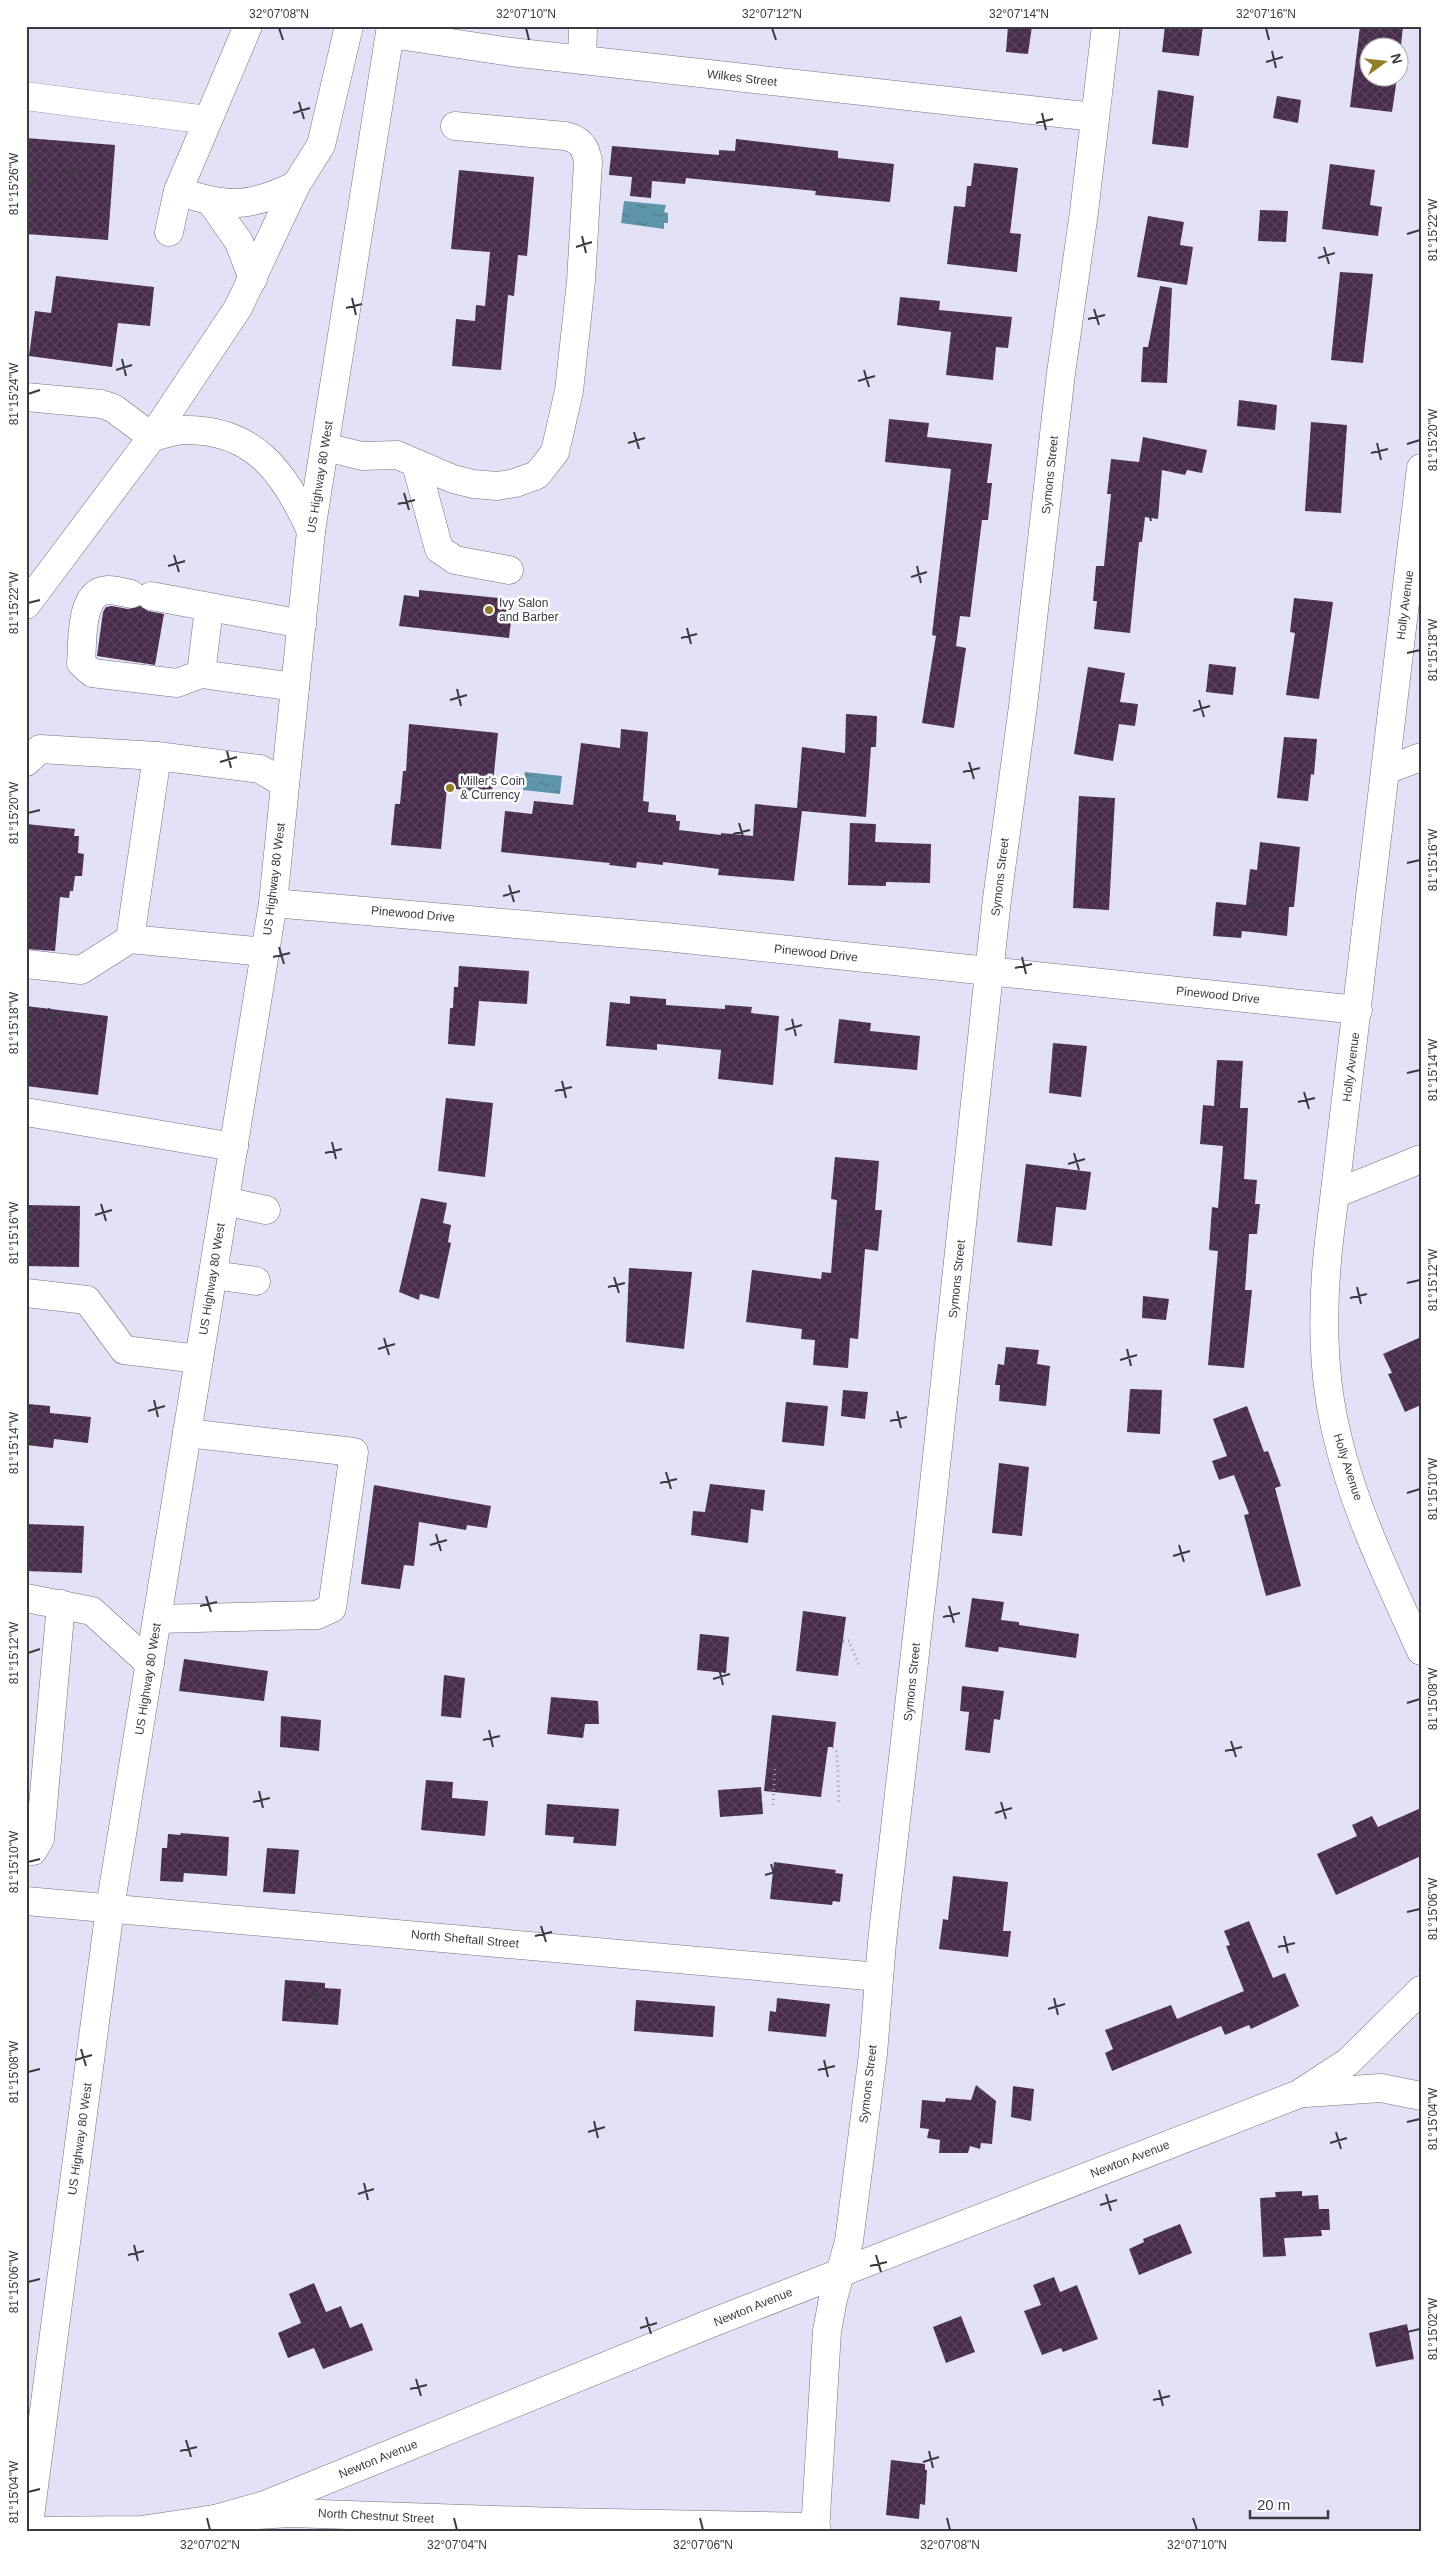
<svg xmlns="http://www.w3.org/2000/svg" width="1447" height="2558" viewBox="0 0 1447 2558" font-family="Helvetica,sans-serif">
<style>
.water{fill:url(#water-ripples)}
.building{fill:url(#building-cross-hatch)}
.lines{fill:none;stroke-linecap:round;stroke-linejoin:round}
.minor-casing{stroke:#737182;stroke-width:29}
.major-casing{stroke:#737182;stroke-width:29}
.path{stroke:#9897a5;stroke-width:3;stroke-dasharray:1 4;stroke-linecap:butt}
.minor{stroke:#fff;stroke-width:28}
.major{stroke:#fff;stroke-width:28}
.ticks{fill:none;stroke:#3a3a41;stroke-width:2}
.poi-dot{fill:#937e26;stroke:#fff;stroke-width:2}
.labels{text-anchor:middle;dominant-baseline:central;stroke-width:5;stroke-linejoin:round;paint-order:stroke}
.street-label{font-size:12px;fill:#3a3a41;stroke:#fff}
.poi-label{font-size:12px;fill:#3a3a41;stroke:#fff;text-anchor:start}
.neatline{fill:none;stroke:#3a3a41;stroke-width:2}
.ticks-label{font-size:12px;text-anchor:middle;fill:#3a3a41}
</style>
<defs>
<pattern id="water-ripples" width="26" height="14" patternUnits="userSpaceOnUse" patternTransform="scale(1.25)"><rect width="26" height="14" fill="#5f95aa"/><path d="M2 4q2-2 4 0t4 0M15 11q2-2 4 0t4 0" fill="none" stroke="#4f7b8c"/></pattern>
<pattern id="building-cross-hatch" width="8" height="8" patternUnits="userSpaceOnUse" patternTransform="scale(1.25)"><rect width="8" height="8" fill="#482c4b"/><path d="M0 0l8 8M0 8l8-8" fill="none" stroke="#5b435d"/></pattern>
</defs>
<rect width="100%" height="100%" fill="#e3e1f5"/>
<g class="water">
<path d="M624,201l42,4 -2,7 4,1v10h-4v6l-43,-6z"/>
<path d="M525,772l37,4 -2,18 -37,-4z"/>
</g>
<g class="building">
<path d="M1008,26h24l-4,28 -22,-2z"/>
<path d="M1165,26h38l-4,30 -37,-4z"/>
<path d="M1360,26h43l-3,29v-7h-30v30h27l-5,34 -42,-5z"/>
<path d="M1158,90l36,6 -6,52 -36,-4z"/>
<path d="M1277,96l24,4 -3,23 -25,-5z"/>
<path d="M26,138l89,7 -7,95 -82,-6z"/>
<path d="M736,139l102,12v7l56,6 -4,38 -75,-7 1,-4 -130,-13 -1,6 -33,-3 -1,17 -21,-2 2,-19 -23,-2 3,-29 107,9v-5l16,1z"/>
<path d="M974,163l44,5 -8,65 11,1 -4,38 -70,-8 7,-58 11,1 2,-21h4z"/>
<path d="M1330,164l45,6 -5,35 12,2 -4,29 -56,-7z"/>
<path d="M459,170l75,7 -7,79 -9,-1 -4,41 -6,-1 -7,75 -49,-4 4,-47 19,2 1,-16 9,1 5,-54 -39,-3z"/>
<path d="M1260,210l28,1 -2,31 -28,-1z"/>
<path d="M1148,216l36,6 -4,23 13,2 -6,38 -50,-8z"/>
<path d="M1340,272l33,2 -10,89 -32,-3z"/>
<path d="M56,276l98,11 -4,39 -32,-3 -6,44 -83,-11 6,-45 16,2z"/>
<path d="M1160,286l12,2 -5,95 -26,-1 2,-35h5z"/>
<path d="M900,297l40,4 -1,9 73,7 -4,31 -12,-1 -3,33 -47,-5 5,-43 -54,-7z"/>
<path d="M1239,400l38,5 -2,25 -38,-4z"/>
<path d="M889,419l40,4 -2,14 65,7 -5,39h5l-4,37h-6l-12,97 -10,-1 -4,30 10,2 -12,80 -32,-5 14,-87 -4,-1 19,-166 -66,-7z"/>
<path d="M1311,422l36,3 -6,88 -36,-2z"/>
<path d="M1143,437l64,13 -5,23 -15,-3 -2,5 -23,-5 -4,49 -13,-2 -3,25h-3l-9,91 -36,-4 3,-28h-4l3,-35h8l7,-72h-4l4,-35 28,3z"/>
<path d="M419,590l80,8 -1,5 15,1 -4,34 -110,-12 5,-31 15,2z"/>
<path d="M1294,598l39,4 -14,97 -33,-4 9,-62 -5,-1z"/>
<path d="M112,606l16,3 12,-3 8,5 16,3 -9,51 -58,-9 6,-44 3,-5z"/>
<path d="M1209,664l27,3 -3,28 -27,-3z"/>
<path d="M1088,667l37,6 -5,29 18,2 -3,22 -16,-2 -6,37 -39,-7z"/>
<path d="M846,714l31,2 -1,31h-5l-5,70 -64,-6 -8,70 -76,-6 1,-6 -56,-7v3l-26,-3 -1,6 -27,-3 1,-2 -109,-11 4,-41 27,3 2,-13 39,4 8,-62 39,5 1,-19 27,3 -5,69 6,1 -1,10 28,3v6h4l-1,9 42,5v-2l32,3 2,-32 42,4 5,-61 43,6z"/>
<path d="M409,724l89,9 -6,60 -45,-5 -6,61 -50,-4 4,-41h5l3,-33h3z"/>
<path d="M1284,737l33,2 -3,36 -3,-1 -3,27 -31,-3z"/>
<path d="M1079,796l36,2 -6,112 -36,-2z"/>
<path d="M850,823l26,1 -1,18 56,2 -1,39 -44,-1v4l-38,-1z"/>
<path d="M26,824l49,5 -1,7h5l-1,17 6,1 -2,22h-7l-2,15h-3l-1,7 -9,-1 -5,54 -29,-2z"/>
<path d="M1260,842l40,5 -6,60h-5l-2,29 -45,-5 -1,7 -28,-2 3,-34 30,3 4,-36 7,1z"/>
<path d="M459,966l70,5 -2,33 -48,-3 -4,45 -27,-2 2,-36h3l1,-21h4z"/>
<path d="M630,996l36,3v6l59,4v-4l27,2 -1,6 28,3 -6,69 -55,-6 3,-29 -64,-6v6l-51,-4 4,-44 20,2z"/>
<path d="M26,1006l82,10 -10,79 -72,-9z"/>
<path d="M839,1019l32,4 -1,8 50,5 -3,34 -83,-7z"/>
<path d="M1053,1043l34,3 -6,51 -32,-4z"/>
<path d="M1217,1060l26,1 -3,47h8l-4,71 13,1 -2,24h5l-3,30h-8l-4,56h7l-8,78 -36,-3 10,-114 -9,-1 3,-43 6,1 5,-62 -23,-2 3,-39 11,1z"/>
<path d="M446,1098l47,5 -8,74 -47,-6z"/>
<path d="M835,1157l44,4 -4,49h7l-4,41 -13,-2 -7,90 -8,-1 -2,30 -35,-3 2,-25 -14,-1 1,-10 -56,-7 6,-52 69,9 1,-7 9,1 6,-73 -6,-1z"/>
<path d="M1026,1164l65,8 -5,38 -30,-3 -4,39 -35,-4z"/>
<path d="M421,1198l26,5 -4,20 8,2 -3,17 3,1 -12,56 -19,-5 -1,6 -20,-8z"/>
<path d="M26,1205l54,1 -1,61 -53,-1z"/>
<path d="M629,1268l63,4 -8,77 -58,-7z"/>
<path d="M1143,1296l26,3 -3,21 -24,-2z"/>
<path d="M1421,1337v68l-16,7 -17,-38 4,-1 -9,-19z"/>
<path d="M1006,1347l33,3 -2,14 13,2 -4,40 -47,-5 1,-16h-5l3,-21 6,1z"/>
<path d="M1130,1389l32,1 -2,44 -33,-2z"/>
<path d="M843,1390l25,2 -3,27 -24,-3z"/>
<path d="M786,1402l42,4 -4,40 -42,-4z"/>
<path d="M28,1404l22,2v7l41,4 -3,26 -34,-4 -1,9 -27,-3z"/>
<path d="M1247,1406l17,46 4,-1 13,35 -6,2 26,98 -35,10 -22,-81 5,-1 -15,-39 -15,5 -7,-19 15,-5 -14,-37z"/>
<path d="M999,1463l30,4 -7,69 -30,-3z"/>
<path d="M710,1484l55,6 -2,21 -12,-2 -3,34 -57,-8 2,-24 12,1z"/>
<path d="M374,1485l117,21 -4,22 -20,-3 -1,5 -47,-8 -5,44 -10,-1 -4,24 -39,-5z"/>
<path d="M26,1524l58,2 -2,47 -56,-2z"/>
<path d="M972,1598l32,4 -3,18 18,2v3l60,9 -3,24 -77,-11 -1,5 -33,-5z"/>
<path d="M803,1611l43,6 -8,59 -42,-5z"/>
<path d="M700,1634l29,3 -3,36 -29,-3z"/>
<path d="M184,1659l84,12 -4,30 -85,-10z"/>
<path d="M444,1675l21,3 -4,40 -20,-2z"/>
<path d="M962,1686l42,5 -4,29 -6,-1 -4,34 -25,-3 4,-38 -9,-1z"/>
<path d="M551,1697l47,4 1,23h-14l-2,14 -36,-4z"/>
<path d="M772,1715l64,7 -3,25h-5l-7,50 -57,-6z"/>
<path d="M281,1716l40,4 -2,31 -39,-4z"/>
<path d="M426,1780l27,2 -1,16 36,3 -3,35 -64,-6z"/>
<path d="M761,1787l2,27 -43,3 -2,-27z"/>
<path d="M547,1804l72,5 -3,37 -43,-3 1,-6 -29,-2z"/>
<path d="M1421,1808v48l-85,39 -19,-41 40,-18 -5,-11 20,-9 6,11z"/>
<path d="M180,1833l49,4 -2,39 -43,-3 -1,9 -23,-1 2,-33h5l1,-14 13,1z"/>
<path d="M267,1848l32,2 -4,44 -32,-2z"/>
<path d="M774,1862l62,8 -1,3 8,1 -3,28 -7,-1 -1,4 -62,-6z"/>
<path d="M953,1876l55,6 -5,49h8l-3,26 -69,-8 4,-30 5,1z"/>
<path d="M1249,1921l24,57 12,-5 14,33 -48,23 -2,-4 -24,10 -4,-9 -109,45 -7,-18 8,-4 -8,-19 66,-25 6,14 67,-28 -18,-45 4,-1 -6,-14z"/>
<path d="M285,1980l40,3v5l16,1 -3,36 -56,-4z"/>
<path d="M777,1998l53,6 -4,33 -58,-6 2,-20 6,1z"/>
<path d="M636,2000l79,6 -2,31 -79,-6z"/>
<path d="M976,2085l20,16 -4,43 -11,-1 -1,6 -10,-3 -2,7h-29l1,-13 -13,-2 2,-9 -9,-1 2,-28 23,2 1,-4 25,2z"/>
<path d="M1013,2086l21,3 -3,32 -20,-4z"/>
<path d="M1302,2191v5l16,-1 1,14h10l1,21h-9l1,6 -38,2 2,18 -23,1 -3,-59 16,-1 -1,-5z"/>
<path d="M1180,2224l12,29 -53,22 -10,-26 15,-7 -1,-3z"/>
<path d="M1054,2277l6,15 17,-7 21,54 -35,13 -2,-4 -19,7 -18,-44 17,-6 -8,-20z"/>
<path d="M314,2283l12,29 15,-6 9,22 12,-5 11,27 -50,19 -9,-21 -26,10 -10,-25 23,-10 -12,-29z"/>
<path d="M961,2316l14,36 -29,11 -13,-36z"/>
<path d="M1407,2324l7,35 -38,8 -7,-34z"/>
<path d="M891,2460l34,4v6h2l-2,35 -5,-1 -1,15 -33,-4z"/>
</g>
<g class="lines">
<defs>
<g id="minor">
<path d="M248,26l-70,165c50,17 71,17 118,-6"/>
<path d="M391,34l120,18 583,65"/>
<path d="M582,60l1,-34"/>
<path d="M26,96l181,24"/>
<path d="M211,202l28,40 14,37"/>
<path d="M169,232l9,-41"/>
<path d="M26,397l75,7 12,4 39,29"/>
<path d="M325,447l37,9 35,-1 56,24 20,5 24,2 18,-3 22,-8 4,-5 14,-18 14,-61 12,-110 7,-119c-2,-15 -8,-23 -23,-26l-110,-10"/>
<path d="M416,464l23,85 16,11 54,10"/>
<path d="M1421,468l-93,782c-6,60 -6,122 8,181 17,76 53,149 85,220"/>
<path d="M131,594c-8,-2 -16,-4 -23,-4 -29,1 -25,52 -27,73l11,10 85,10 24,-9 94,13"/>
<path d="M151,596l151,28"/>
<path d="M201,674l8,-66"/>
<path d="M26,762l14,-13 117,7 103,13 25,15"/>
<path d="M1386,770l35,-13"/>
<path d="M273,903l393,34 692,73"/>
<path d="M130,939l27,-183"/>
<path d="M26,964l55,6 49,-31 135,13"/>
<path d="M26,1112l208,35"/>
<path d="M1335,1194l86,-35"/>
<path d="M225,1201l41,9"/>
<path d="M213,1275l43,6"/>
<path d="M26,1293l61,7 37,50 75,9"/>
<path d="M26,1598l66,13 58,53"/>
<path d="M157,1619l160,-4 15,-7 22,-156 -167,-19"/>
<path d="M26,1852l7,-1 7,-12 21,-235"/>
<path d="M26,1901l853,76"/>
<path d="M1306,2093l75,-5 40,8"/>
<path d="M208,2521l57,-16 444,-181 590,-230 49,-32 73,-72"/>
<path d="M26,2531l115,-1 87,-13 62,-4 268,9 258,5"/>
<path d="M815,2532l12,-201 6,-32 16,-58 24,-187 9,-112 46,-402 69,-641 26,-193 38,-333 23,-161 22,-186"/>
</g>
<g id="major">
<path d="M152,437c10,-2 21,-6 30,-7 72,-2 103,43 129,101"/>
<path d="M26,605l126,-168 86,-129 58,-123 25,-40 28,-119"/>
<path d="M28,2532l82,-624 163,-1005 38,-372 80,-505"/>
</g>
</defs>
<use href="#minor" class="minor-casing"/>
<use href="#major" class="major-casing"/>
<g class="path">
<path d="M843,1641h6l11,27"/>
<path d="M833,1747l4,5 2,53"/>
<path d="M773,1805l2,-37"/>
</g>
<use href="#minor" class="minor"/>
<use href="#major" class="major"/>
</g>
<path class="ticks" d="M279,28l4,12M526,28l3,12M772,28l4,12M1019,28l3,12M1266,28l3,12M1272,51l4,17M1266,62l17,-5M299,102l5,17M293,113l17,-5M1042,113l4,17M1036,123l17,-4M69,164l5,16M63,174l17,-4M812,174l4,17M28,184l12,-3M806,185l17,-4M1407,234l13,-4M582,236l4,17M576,247l16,-5M1324,247l5,17M1318,258l17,-5M352,298l4,17M346,308l16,-4M1094,309l5,16M1088,319l17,-4M122,359l4,17M116,370l16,-5M864,370l5,17M858,381l17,-5M28,394l12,-4M634,432l5,17M628,443l17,-5M1377,443l4,17M1407,444l13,-4M1371,453l17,-4M404,493l5,17M398,504l17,-4M1147,504l4,17M1141,515l16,-5M174,555l5,17M168,566l17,-5M917,566l4,17M911,577l16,-5M28,603l12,-3M687,628l4,16M681,638l16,-4M1407,653l13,-3M457,689l4,17M450,700l17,-5M1199,700l5,17M1193,711l17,-5M227,751l4,17M220,762l17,-5M969,762l5,17M963,772l17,-4M28,813l12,-3M739,823l5,17M733,834l17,-4M1407,863l13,-3M509,885l5,17M503,896l17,-5M1252,896l4,17M1246,907l16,-5M279,947l5,17M273,957l17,-4M1022,957l4,17M1015,968l17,-4M49,1008l5,17M43,1019l17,-5M792,1019l4,17M28,1023l12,-3M785,1030l17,-5M1407,1073l13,-3M562,1081l4,17M555,1091l17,-4M1304,1092l5,17M1298,1102l17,-4M332,1142l4,17M325,1153l17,-4M1074,1153l5,17M1068,1164l17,-5M101,1204l5,17M95,1215l17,-5M844,1215l5,17M838,1226l17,-5M28,1233l12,-3M614,1277l5,16M1407,1283l13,-3M608,1287l17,-4M1357,1287l4,17M1350,1298l17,-4M384,1338l5,17M378,1349l17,-5M1127,1349l4,17M1120,1360l17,-5M154,1400l4,17M148,1411l17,-5M897,1411l4,17M890,1421l17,-4M28,1443l12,-3M666,1472l5,17M660,1483l17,-4M1407,1493l13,-4M436,1534l5,17M430,1545l17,-5M1179,1545l5,17M1173,1556l17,-5M206,1596l5,16M200,1606l17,-4M949,1606l5,17M943,1617l17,-4M28,1653l12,-4M719,1668l4,17M713,1679l17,-5M1407,1703l13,-4M489,1730l4,17M483,1740l17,-4M1231,1741l5,16M1225,1751l17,-4M259,1791l4,17M253,1802l17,-4M1001,1802l5,17M995,1813l17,-5M28,1862l12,-3M771,1864l5,17M765,1875l17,-5M1407,1912l13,-3M541,1926l5,16M535,1936l17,-4M1284,1936l4,17M1278,1947l17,-4M311,1987l5,17M305,1998l17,-5M1054,1998l4,17M1048,2009l17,-5M81,2049l5,17M75,2060l17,-5M824,2060l4,17M818,2070l17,-4M28,2072l12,-3M594,2121l4,17M1407,2122l13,-3M588,2132l17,-5M1336,2132l5,17M1330,2143l17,-5M364,2183l4,17M358,2194l16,-5M1106,2194l5,17M1100,2205l17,-5M134,2245l4,16M128,2255l16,-4M876,2255l5,17M870,2266l17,-4M28,2282l12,-3M646,2317l5,17M640,2328l17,-5M1389,2328l4,17M1407,2332l13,-3M1383,2339l17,-5M416,2379l5,17M410,2389l17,-4M1159,2390l4,16M1153,2400l17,-4M186,2440l5,17M180,2451l17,-4M929,2451l4,17M923,2462l16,-5M28,2492l12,-3M207,2518l3,12M454,2518l3,12M700,2518l3,12M947,2518l3,12M1193,2518l4,12"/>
<g class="poi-dot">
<circle cx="489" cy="610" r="5"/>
<circle cx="450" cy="788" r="5"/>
</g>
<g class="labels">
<g class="street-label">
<text transform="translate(742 78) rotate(7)">Wilkes Street</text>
<text transform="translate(1050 475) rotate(-84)">Symons Street</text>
<text transform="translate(320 477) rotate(-81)">US Highway 80 West</text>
<text transform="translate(1405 605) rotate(-83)">Holly Avenue</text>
<text transform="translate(1000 877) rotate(-83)">Symons Street</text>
<text transform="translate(274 879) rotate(-83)">US Highway 80 West</text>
<text transform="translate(413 914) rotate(5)">Pinewood Drive</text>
<text transform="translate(816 953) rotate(6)">Pinewood Drive</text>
<text transform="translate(1218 995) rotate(6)">Pinewood Drive</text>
<text transform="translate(1351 1067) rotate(-83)">Holly Avenue</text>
<text transform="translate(212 1279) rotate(-81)">US Highway 80 West</text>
<text transform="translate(957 1279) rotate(-84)">Symons Street</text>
<text transform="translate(1348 1467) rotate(72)">Holly Avenue</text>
<text transform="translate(148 1679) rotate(-81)">US Highway 80 West</text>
<text transform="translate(912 1682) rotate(-84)">Symons Street</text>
<text transform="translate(465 1939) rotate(5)">North Sheftall Street</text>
<text transform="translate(868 2084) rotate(-83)">Symons Street</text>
<text transform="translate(80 2139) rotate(-82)">US Highway 80 West</text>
<text transform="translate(1130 2159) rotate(-21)">Newton Avenue</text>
<text transform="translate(753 2307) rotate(-22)">Newton Avenue</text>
<text transform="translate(378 2459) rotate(-22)">Newton Avenue</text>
<text transform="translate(376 2516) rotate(3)">North Chestnut Street</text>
</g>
<g class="poi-label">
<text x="499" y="603">Ivy Salon<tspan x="499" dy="14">and Barber</tspan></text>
<text x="460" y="781">Miller's Coin<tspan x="460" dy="14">&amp; Currency</tspan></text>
</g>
</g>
<rect width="1447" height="2558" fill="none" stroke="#ffffff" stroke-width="55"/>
<g transform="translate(1384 62) rotate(75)"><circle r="24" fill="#ffffff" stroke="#b0b0b3"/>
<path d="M0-4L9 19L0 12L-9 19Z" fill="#937e26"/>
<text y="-8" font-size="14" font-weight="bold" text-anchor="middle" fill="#3a3a41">N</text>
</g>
<path d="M1250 2510v8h78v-8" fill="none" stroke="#3a3a41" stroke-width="2.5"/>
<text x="1257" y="2510" font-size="15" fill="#3a3a41" stroke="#ffffff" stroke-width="4" paint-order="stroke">20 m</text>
<rect x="28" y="28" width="1392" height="2502" class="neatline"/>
<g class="ticks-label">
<text x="279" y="18">32°07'08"N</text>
<text x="526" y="18">32°07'10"N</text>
<text x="772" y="18">32°07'12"N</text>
<text x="1019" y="18">32°07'14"N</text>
<text x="1266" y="18">32°07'16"N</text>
<text transform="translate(14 184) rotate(-90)" y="4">81°15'26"W</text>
<text transform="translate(1433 230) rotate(-90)" y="4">81°15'22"W</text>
<text transform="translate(14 394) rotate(-90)" y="4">81°15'24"W</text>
<text transform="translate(1433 440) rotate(-90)" y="4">81°15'20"W</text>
<text transform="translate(14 603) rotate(-90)" y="4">81°15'22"W</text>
<text transform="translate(1433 650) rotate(-90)" y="4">81°15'18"W</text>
<text transform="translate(14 813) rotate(-90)" y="4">81°15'20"W</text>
<text transform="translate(1433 860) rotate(-90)" y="4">81°15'16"W</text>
<text transform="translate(14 1023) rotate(-90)" y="4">81°15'18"W</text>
<text transform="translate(1433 1070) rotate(-90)" y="4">81°15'14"W</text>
<text transform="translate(14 1233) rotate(-90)" y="4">81°15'16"W</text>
<text transform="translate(1433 1280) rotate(-90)" y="4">81°15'12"W</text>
<text transform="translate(14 1443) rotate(-90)" y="4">81°15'14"W</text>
<text transform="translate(1433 1489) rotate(-90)" y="4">81°15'10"W</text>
<text transform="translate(14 1653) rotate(-90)" y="4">81°15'12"W</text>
<text transform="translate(1433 1699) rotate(-90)" y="4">81°15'08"W</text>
<text transform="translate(14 1862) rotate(-90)" y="4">81°15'10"W</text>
<text transform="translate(1433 1909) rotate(-90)" y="4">81°15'06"W</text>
<text transform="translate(14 2072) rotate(-90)" y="4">81°15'08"W</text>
<text transform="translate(1433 2119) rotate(-90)" y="4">81°15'04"W</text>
<text transform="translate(14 2282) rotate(-90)" y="4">81°15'06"W</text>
<text transform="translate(1433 2329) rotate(-90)" y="4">81°15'02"W</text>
<text transform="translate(14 2492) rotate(-90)" y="4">81°15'04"W</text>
<text x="210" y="2549">32°07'02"N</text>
<text x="457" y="2549">32°07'04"N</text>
<text x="703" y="2549">32°07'06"N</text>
<text x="950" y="2549">32°07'08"N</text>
<text x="1197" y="2549">32°07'10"N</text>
</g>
</svg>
